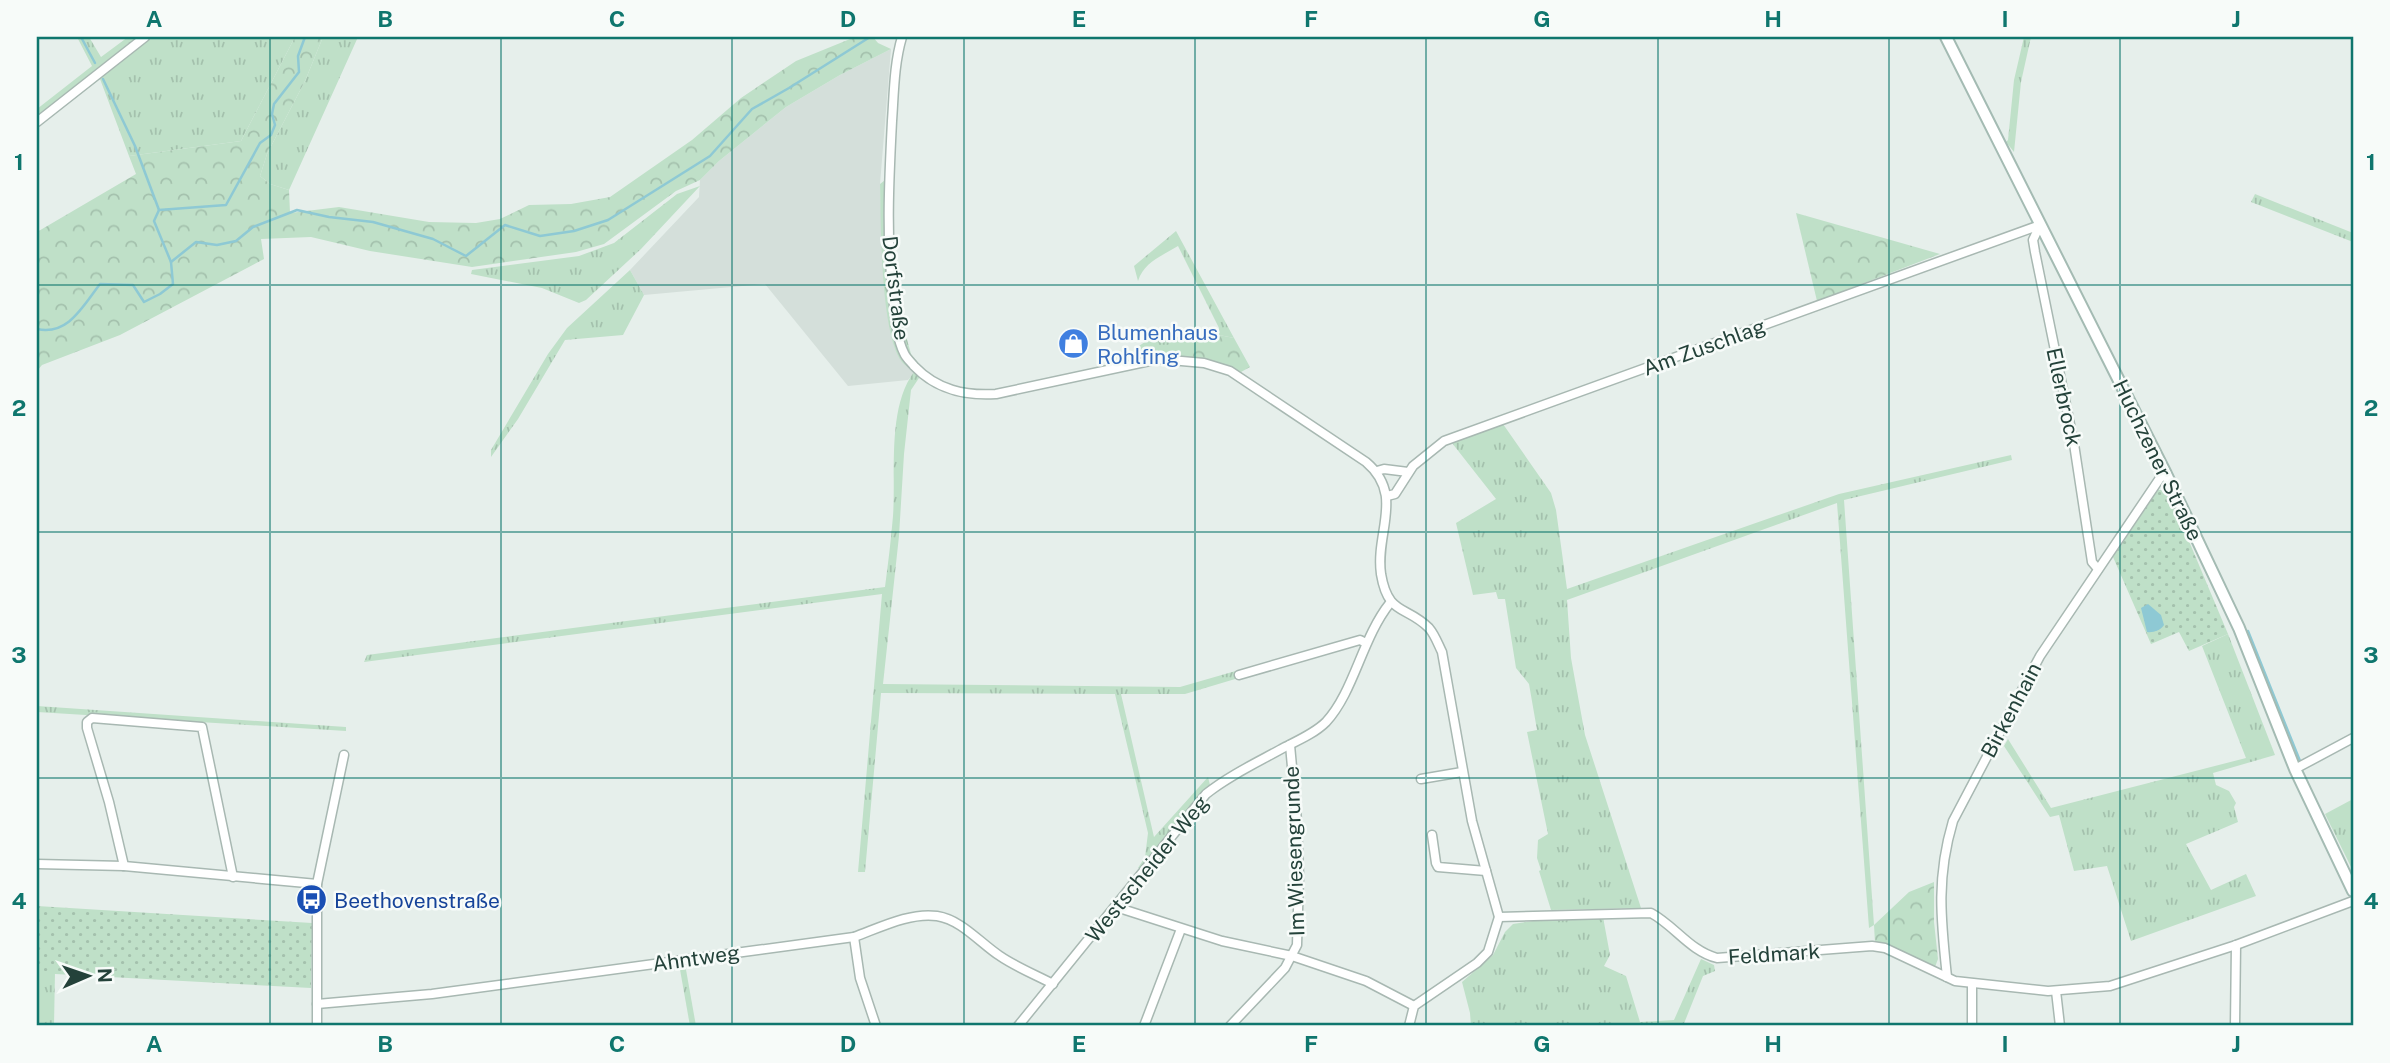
<svg xmlns="http://www.w3.org/2000/svg" width="2390" height="1063" viewBox="0 0 2390 1063" font-family="'Public Sans',sans-serif">
<style>
.built{fill:#d4dfda}
.grass{fill:url(#grass-tufts)}
.forest{fill:url(#forest-crowns)}
.garden{fill:url(#garden-dots)}
.water{fill:#8ec9d4}
.lines{fill:none;stroke-linecap:round;stroke-linejoin:round}
.stream{stroke:#8ec9d4;stroke-width:2.5}
.street-casing{stroke:#a8b8b2;stroke-width:11}
.secondary-casing{stroke:#a4bbb3;stroke-width:14}
.street{stroke:#fff;stroke-width:8}
.secondary{stroke:#fff;stroke-width:10}
.grid{fill:none;stroke:#0f766e;stroke-width:2;stroke-opacity:0.55}
.labels{text-anchor:middle;dominant-baseline:central;stroke-width:5;stroke-linejoin:round;paint-order:stroke}
.street-label{font-size:21px;fill:#24423a;stroke:#f7fbf9}
.shop-label{font-size:21px;fill:#366cbe;stroke:#f7fbf9;text-anchor:start}
.transit-label{font-size:21px;fill:#164399;stroke:#f7fbf9;text-anchor:start}
.neatline{fill:none;stroke:#0f766e;stroke-width:2.5}
.grid-label{font-size:23px;text-anchor:middle;font-weight:bold;fill:#0f766e}
</style>
<defs>
<pattern id="grass-tufts" width="24" height="20" patternUnits="userSpaceOnUse" patternTransform="scale(1.75)"><rect width="24" height="20" fill="#bfe0c8"/><path d="M3 7l-1-3M5 7V3M7 7l1-3M15 17l-1-3M17 17v-4M19 17l1-3" fill="none" stroke="#a4c1ad"/></pattern>
<pattern id="forest-crowns" width="20" height="18" patternUnits="userSpaceOnUse" patternTransform="scale(1.75)"><rect width="20" height="18" fill="#bfe0c8"/><path d="M2 6a3 3 0 1 1 6 0M12 15a3 3 0 1 1 6 0" fill="none" stroke="#a4c1ad"/></pattern>
<pattern id="garden-dots" width="8" height="8" patternUnits="userSpaceOnUse" patternTransform="scale(1.75)"><rect width="8" height="8" fill="#bfe0c8"/><path d="M2 2h.1M6 6h.1" fill="none" stroke="#a4c1ad" stroke-width="1.8" stroke-linecap="round"/></pattern>
</defs>
<rect width="100%" height="100%" fill="#e6efeb"/>
<path class="built" d="M891,49l-11,135 3,84 32,104 -7,8 -60,6 -83,-102 -121,11 -14,-25 69,-73 1,-17 19,-19 67,-54 54,-32z"/>
<g class="grass">
<path d="M77,37h12l12,20 27,-20h167l-54,104 -112,15 -29,-77 -63,49v-19l55,-43z"/>
<path d="M323,37h35l-69,153 -19,-6 -10,-8 7,-22 38,-73z"/>
<path d="M2024,37h7l-10,45 -7,70 -8,-10 2,-2 6,-60z"/>
<path d="M893,174l-1,67 8,73 11,40 10,12 -6,6 4,6 -8,12 -7,64 -5,82 -16,148 297,3 163,-47v7l-158,47h-64l33,143 54,-60 2,8 -69,83h-3l7,-11 3,-24 -33,-139 -234,-1 -16,179h-7l24,-278 -518,68 3,-7 518,-68c3,-23 6,-47 8,-71 3,-43 -6,-108 21,-144 -3,-3 -9,-6 -12,-10 -22,-28 -21,-140 -22,-178z"/>
<path d="M700,186l-59,63 -55,51 -7,3 -37,-15 -71,-14 1,-4 107,-14 35,-13 63,-49z"/>
<path d="M2255,194l98,39v9l-102,-40z"/>
<path d="M1176,231l58,107 -15,-3v-7l-41,-82c-16,10 -34,16 -40,35l-4,-15z"/>
<path d="M630,270l14,25 -21,40 -58,5 -47,79 -27,38v-7l57,-96 19,-26z"/>
<path d="M1175,337v20l-34,2 -2,-13 10,-7z"/>
<path d="M1503,424l48,69 5,17 11,79 272,-95 172,-39 1,5 -168,40 30,425 -5,3 -32,-425 -270,97 4,58 14,77 56,173 -90,2 -12,-39 2,-1 -4,-12 1,-18 10,-6 -21,-102 10,-2 -8,-46 -13,-16 -11,-69h-7l-2,-7 -23,3 -17,-72 40,-24 -44,-56z"/>
<path d="M2228,634l47,121 -62,18 3,12 13,6 7,12 -2,4 4,15 -52,22 25,46 35,-16 10,22 -125,45 -24,-75 -33,5 -15,-56 -9,2 -46,-71 4,-7 43,69 195,-50 -44,-112z"/>
<path d="M37,706l309,21v4l-309,-19z"/>
<path d="M2353,799v72l-28,-57z"/>
<path d="M1603,917l7,38 -6,11 22,10 14,46 34,-2 27,-61 13,6 1,6 -12,5 -20,50h-212l-1,-13 -8,-31 31,-27 12,-23 8,-8 40,-6z"/>
<path d="M679,964h6l11,62h-6z"/>
<path d="M55,972l-1,54h-17v-53z"/>
</g>
<g class="forest">
<path d="M295,37h28l-18,44 -38,73 -7,22 10,8 19,6 1,23 49,-6 90,15 47,1 24,-4 29,-14 42,-1 39,-7 82,-57 49,-42 55,-37 59,-24h18l5,6 13,6 -51,26 -54,32 -67,54 -19,19 -24,11 -72,53 -28,8 -104,15 -102,-16 -59,-14 -50,2 3,20 -144,76 -78,30 -5,6v-139l99,-58 -7,-18 112,-15z"/>
<path d="M1796,213l144,41 -123,47z"/>
<path d="M1219,335l15,3 16,29 -9,5 -30,-12 -36,-3v-20z"/>
<path d="M1934,882v40l4,37 -3,8 -49,-23 -11,-1 -1,-18 35,-33z"/>
</g>
<g class="garden">
<path d="M2158,490h6l6,6 58,138 -39,17 -10,-19 -28,12 -38,-87z"/>
<path d="M37,906l275,17 -1,65 -274,-15z"/>
</g>
<path class="water" d="M2148,604l13,11 3,10c-3,5 -11,8 -17,7l-6,-24z"/>
<g class="lines">
<g class="stream">
<path d="M81,37l14,26"/>
<path d="M103,79l32,67 24,64"/>
<path d="M171,262l25,-20 21,3 19,-4 17,-14 44,-17 32,7 44,5 60,17 33,17 39,-31 35,11 34,-5 34,-11 102,-64 42,-47 37,-21 81,-51"/>
<path d="M37,329c31,7 46,-23 63,-45l33,1 11,17 16,-8 13,-10 -2,-22 -17,-41 5,-11 67,-5 34,-62 11,-8 4,-10 -3,-11 2,-10 25,-32 -1,-16 7,-19"/>
<path d="M2248,631l52,130"/>
</g>
<defs>
<g id="street">
<path d="M902,37c-8,27 -8,56 -10,84 -3,59 -6,116 1,175 2,18 3,41 11,57 2,5 7,9 10,13 23,24 51,30 82,28l163,-35 45,4 26,8 136,91c39,33 9,70 15,112 7,42 25,31 48,54 6,7 9,16 13,24l30,169 27,96 -11,35 -11,11 -63,43 -5,20"/>
<path d="M37,122l108,-85"/>
<path d="M2040,225l-7,15 2,12 39,192 18,118 6,7"/>
<path d="M1377,471l7,-2 24,3"/>
<path d="M1387,496l8,-2 18,-28 31,-25 596,-216"/>
<path d="M1239,675l121,-35 6,3"/>
<path d="M2295,769l58,-31"/>
<path d="M1421,779l41,-7"/>
<path d="M1432,835l4,28 2,4 48,4"/>
<path d="M37,864l87,2 193,18"/>
<path d="M124,866l-15,-64 -22,-74v-6l5,-4 110,9 31,150"/>
<path d="M1116,907l106,34 70,15 74,25 48,25"/>
<path d="M1499,917l152,-4c24,13 39,38 66,45l155,-12 13,2 70,33 93,10 62,-5 126,-41 117,-44"/>
<path d="M854,937l6,41 16,48"/>
<path d="M1947,977c-6,-57 -11,-99 6,-156l87,-165 120,-178 6,-4"/>
<path d="M1972,984v42"/>
<path d="M2056,991l4,35"/>
<path d="M317,1004l115,-10 422,-57c25,-9 56,-25 83,-21 25,4 43,27 63,40 16,11 36,19 53,28"/>
<path d="M317,1026v-142l27,-129"/>
<path d="M1018,1026l188,-232c24,-19 52,-32 79,-47 14,-7 30,-14 41,-25 28,-30 36,-84 64,-119"/>
<path d="M1144,1026l37,-97"/>
<path d="M1230,1026l55,-58 12,-23 2,-69 -2,-55 -7,-76"/>
<path d="M2235,1026l1,-81"/>
</g>
<path id="secondary" d="M1946,37l220,437 73,154 56,141 58,122"/>
</defs>
<use href="#street" class="street-casing"/>
<use href="#secondary" class="secondary-casing"/>
<use href="#street" class="street"/>
<use href="#secondary" class="secondary"/>
</g>
<path class="grid" d="M270,37v989M501,37v989M732,37v989M964,37v989M1195,37v989M1426,37v989M1658,37v989M1889,37v989M2120,37v989M37,285h2316M37,532h2316M37,778h2316"/>
<defs>
<symbol id="shop-disc" viewBox="-11 -11 22 22"><circle r="9.5" fill="#3f7fe0" stroke="#f7fbf9"/><path d="M-5-2.5h2.3a2.7 3.5 0 0 1 5.4 0H5L5.5 6h-11ZM-1.5-2.5h3a1.5 2.3 0 0 0-3 0Z" fill="#fff"/></symbol>
<symbol id="bus-disc" viewBox="-11 -11 22 22"><circle r="9.5" fill="#1a4fb4" stroke="#f7fbf9"/><path d="M-5-6H5V4H4V6H2V4H-2V6H-4V4H-5ZM-3.5-4V0h7V-4ZM-3.5 1.2v1.5H-2V1.2ZM2 1.2v1.5H3.5V1.2Z" fill="#fff"/></symbol>
</defs>
<g fill-rule="evenodd">
<use href="#shop-disc" x="1056" y="326" width="35" height="35"/>
<use href="#bus-disc" x="294" y="882" width="35" height="35"/>
</g>
<g class="labels">
<g class="street-label">
<text transform="translate(896 288) rotate(83)">Dorfstraße</text>
<text transform="translate(1704 347) rotate(-20)">Am Zuschlag</text>
<text transform="translate(2064 397) rotate(78)">Ellerbrock</text>
<text transform="translate(2158 460) rotate(64)">Huchzener Straße</text>
<text transform="translate(2011 710) rotate(-62)">Birkenhain</text>
<text transform="translate(1294 851) rotate(-92)">Im Wiesengrunde</text>
<text transform="translate(1147 869) rotate(-51)">Westscheider Weg</text>
<text transform="translate(1774 954) rotate(-4)">Feldmark</text>
<text transform="translate(696 958) rotate(-8)">Ahntweg</text>
</g>
<g class="shop-label">
<text x="1097" y="332">Blumenhaus<tspan x="1097" dy="24">Rohlfing</tspan></text>
</g>
<g class="transit-label">
<text x="334" y="900">Beethovenstraße</text>
</g>
</g>
<rect width="2390" height="1063" fill="none" stroke="#f7fbf9" stroke-width="77"/>
<g transform="translate(88 976) rotate(88)" stroke="#f7fbf9" stroke-width="5" paint-order="stroke">
<path d="M0-5L12 26L0 18L-12 26Z" fill="#24423a"/>
<text y="-10" font-size="19" font-weight="bold" text-anchor="middle" fill="#24423a">N</text>
</g>
<rect x="38" y="38" width="2314" height="986" class="neatline"/>
<g class="grid-label">
<text x="154" y="27">A</text>
<text x="385" y="27">B</text>
<text x="617" y="27">C</text>
<text x="848" y="27">D</text>
<text x="1079" y="27">E</text>
<text x="1311" y="27">F</text>
<text x="1542" y="27">G</text>
<text x="1773" y="27">H</text>
<text x="2005" y="27">I</text>
<text x="2236" y="27">J</text>
<text x="19" y="170">1</text>
<text x="2371" y="170">1</text>
<text x="19" y="416">2</text>
<text x="2371" y="416">2</text>
<text x="19" y="663">3</text>
<text x="2371" y="663">3</text>
<text x="19" y="909">4</text>
<text x="2371" y="909">4</text>
<text x="154" y="1052">A</text>
<text x="385" y="1052">B</text>
<text x="617" y="1052">C</text>
<text x="848" y="1052">D</text>
<text x="1079" y="1052">E</text>
<text x="1311" y="1052">F</text>
<text x="1542" y="1052">G</text>
<text x="1773" y="1052">H</text>
<text x="2005" y="1052">I</text>
<text x="2236" y="1052">J</text>
</g>
</svg>
